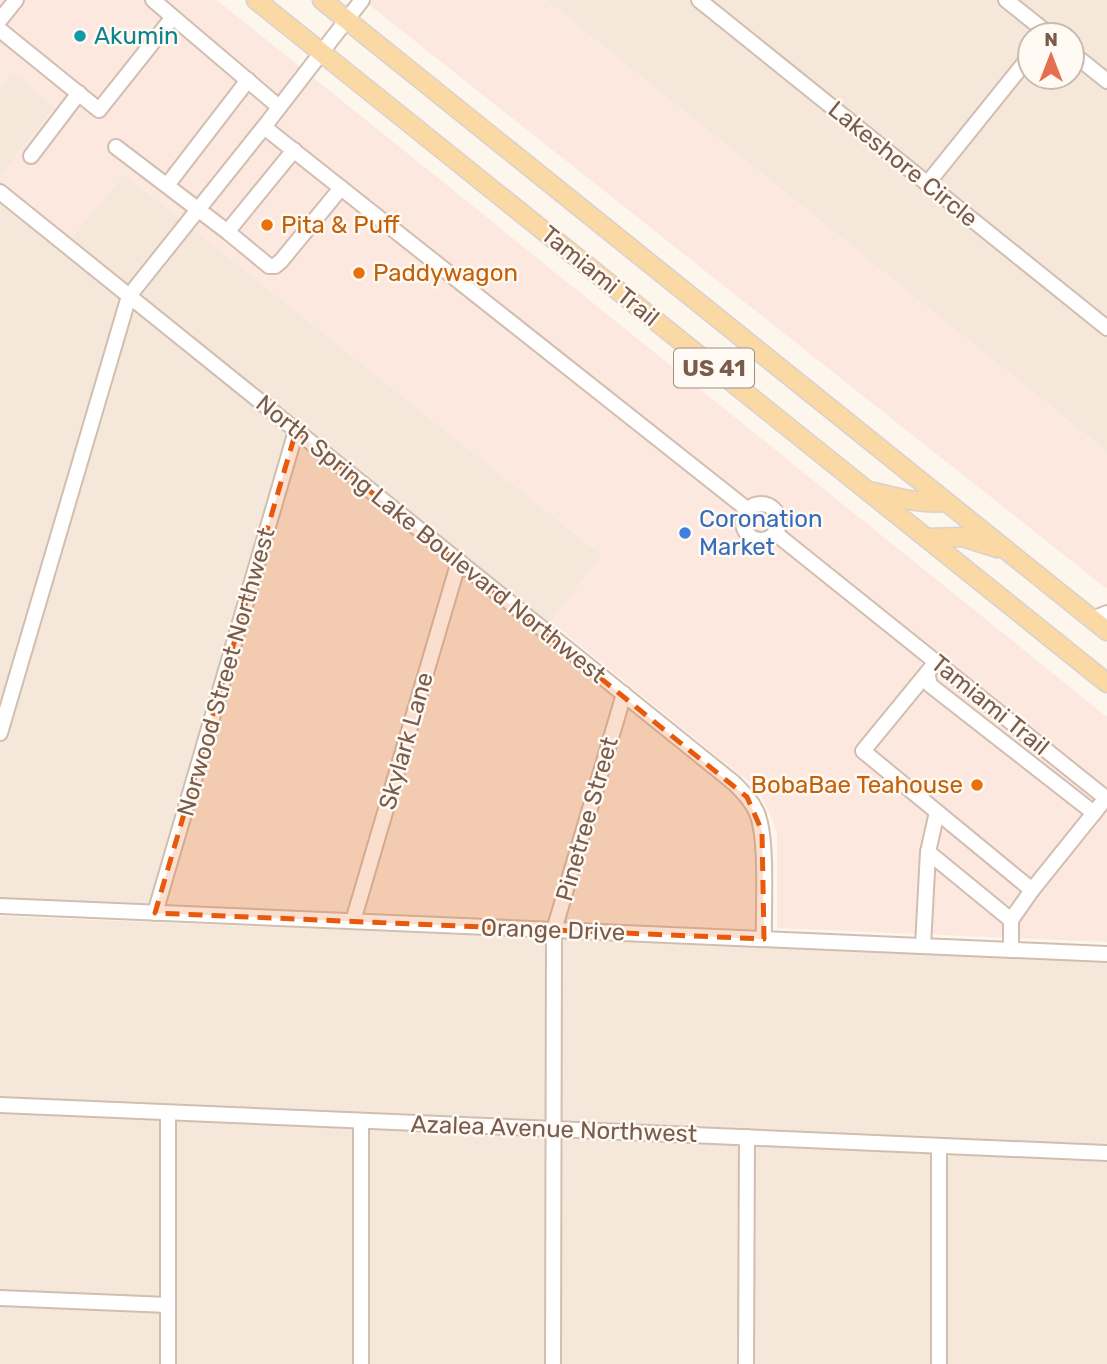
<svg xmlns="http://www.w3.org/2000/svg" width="1107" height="1364" viewBox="0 0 1107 1364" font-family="Rubik,sans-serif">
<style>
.residential{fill:#f5e8da;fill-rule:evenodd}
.commercial{fill:#fde8e0}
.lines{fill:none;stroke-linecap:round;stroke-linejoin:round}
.minor-casing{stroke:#d1beb0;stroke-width:18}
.major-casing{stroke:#dad1cd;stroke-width:21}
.minor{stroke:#fff;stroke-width:14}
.major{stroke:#fbd9a5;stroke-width:18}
.marked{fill:#e8590c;fill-opacity:0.2;stroke:#e8590c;stroke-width:5;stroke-dasharray:14 9;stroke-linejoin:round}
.culture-dot{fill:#0f9aa8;stroke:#fffaf3;stroke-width:2.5}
.food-dot{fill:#e8710a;stroke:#fffaf3;stroke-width:2.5}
.shop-dot{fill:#3f7fe0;stroke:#fffaf3;stroke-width:2.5}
.labels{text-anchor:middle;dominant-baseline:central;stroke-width:5;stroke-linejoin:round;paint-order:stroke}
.shield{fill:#fffaf3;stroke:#a28b7f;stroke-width:2}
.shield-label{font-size:23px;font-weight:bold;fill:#7a5c4d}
.culture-label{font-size:24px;fill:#0d838f;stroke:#fffaf3;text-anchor:start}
.street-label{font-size:24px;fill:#7a5c4d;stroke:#fffaf3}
.food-label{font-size:24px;fill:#c56008;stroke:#fffaf3;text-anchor:start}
.shop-label{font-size:24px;fill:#366cbe;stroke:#fffaf3;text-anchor:start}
</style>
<rect width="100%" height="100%" fill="#fdf6ec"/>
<g class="residential">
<path d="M546,0h561v452zM1030,35h42v42h-42z"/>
<path d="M13,72l41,35 -54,70v-89z"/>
<path d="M124,174l478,381 -61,81 194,157 16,18 6,18 1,101 -758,-32v-718l71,58z"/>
<path d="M0,916l1107,45v403h-1107z"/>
</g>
<g class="commercial">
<path d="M0,0h217l890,717v225l-330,-14v-95l-9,-24 -13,-22 -204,-165 51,-67 -478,-381 -53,64 -71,-58v-3l54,-70 -41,-34 -13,15z"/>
<path d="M363,0h183l561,452v137z"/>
</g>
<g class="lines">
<defs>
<g id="minor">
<path d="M153,0l20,17"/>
<path d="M699,0l408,328"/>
<path d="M1006,0l44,35"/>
<path d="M0,20l16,-20"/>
<path d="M0,30l99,80 74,-93 106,90"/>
<path d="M1072,53l35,28"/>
<path d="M264,127l484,383"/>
<path d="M116,147l113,86"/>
<path d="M294,150l-62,76 -3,7 40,33h6l6,-5 60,-73"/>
<path d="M31,156l48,-63"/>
<path d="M168,184l80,-104"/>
<path d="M927,184l103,-128"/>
<path d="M0,192l734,591c9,9 18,18 23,30 11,27 6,95 7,126"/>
<circle cx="761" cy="522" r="18"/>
<path d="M775,533l332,266"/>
<path d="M1092,619l15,-6"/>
<path d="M936,662l-73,89 169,139 74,-92"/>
<path d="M927,673l3,12 164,128"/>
<path d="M0,733l129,-437 135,-169 98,-127"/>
<path d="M928,852l9,-40"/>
<path d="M0,906l1107,48"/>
<path d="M155,913l141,-482"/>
<path d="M1011,920l21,-30"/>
<path d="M353,921l106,-360"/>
<path d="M923,946l5,-94 83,68v30"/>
<path d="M0,1105l1107,48"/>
<path d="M0,1298l168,7"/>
<path d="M168,1364v-251"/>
<path d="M361,1364v-243"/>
<path d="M553,1364l1,-434 70,-236"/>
<path d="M746,1364l1,-227"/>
<path d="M939,1364v-218"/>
</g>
<g id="major">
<path d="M256,0l851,683"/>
<path d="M322,0l785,631"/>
<path d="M874,492c25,6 46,12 72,10"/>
<path d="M927,538l35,-1 35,11"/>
</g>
</defs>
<use href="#minor" class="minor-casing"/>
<use href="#major" class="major-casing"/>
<use href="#minor" class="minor"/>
<use href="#major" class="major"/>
</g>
<path class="marked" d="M296,431l451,366 15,34 2,108 -609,-26z"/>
<circle class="culture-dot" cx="80" cy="36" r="7"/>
<g class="food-dot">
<circle cx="267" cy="225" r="7"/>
<circle cx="359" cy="273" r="7"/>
<circle cx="977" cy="785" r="7"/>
</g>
<circle class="shop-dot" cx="685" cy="533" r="7"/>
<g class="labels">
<rect class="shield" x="674" y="348.5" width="80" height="39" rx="5"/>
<g class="shield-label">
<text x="714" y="368">US 41</text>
</g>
<g class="culture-label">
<text x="94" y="36">Akumin</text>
</g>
<g class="street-label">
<text transform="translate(903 164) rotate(39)">Lakeshore Circle</text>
<text transform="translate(600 276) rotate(39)">Tamiami Trail</text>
<text transform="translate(431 539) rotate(39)">North Spring Lake Boulevard Northwest</text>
<text transform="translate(226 672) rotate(-74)">Norwood Street Northwest</text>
<text transform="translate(990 705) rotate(39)">Tamiami Trail</text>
<text transform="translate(406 741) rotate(-74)">Skylark Lane</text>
<text transform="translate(587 819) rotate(-74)">Pinetree Street</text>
<text transform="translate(553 930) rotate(2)">Orange Drive</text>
<text transform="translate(554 1129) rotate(2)">Azalea Avenue Northwest</text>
</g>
<g class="food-label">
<text x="281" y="225">Pita &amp; Puff</text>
<text x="373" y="273">Paddywagon</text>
<text x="963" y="785" text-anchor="end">BobaBae Teahouse</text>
</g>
<g class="shop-label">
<text x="699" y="519">Coronation<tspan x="699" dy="28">Market</tspan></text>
</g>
</g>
<g transform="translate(1051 56)"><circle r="33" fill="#fffaf3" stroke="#cabbb1" stroke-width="2"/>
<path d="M0-5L12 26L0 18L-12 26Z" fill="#e76f51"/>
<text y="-10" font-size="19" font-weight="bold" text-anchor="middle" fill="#7a5c4d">N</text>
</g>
</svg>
